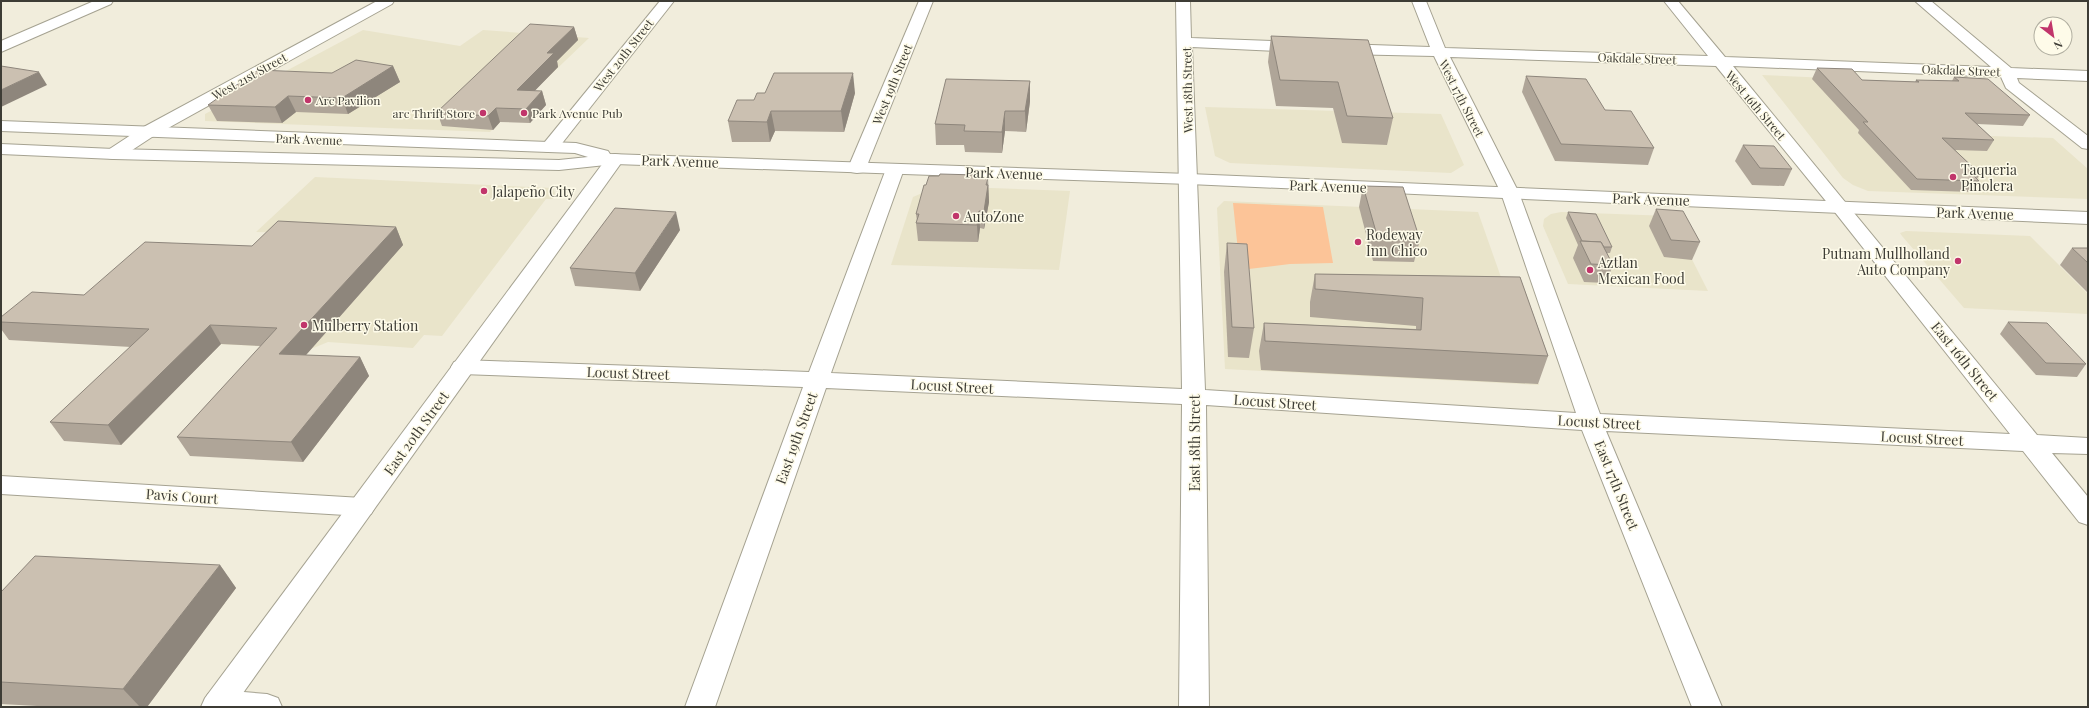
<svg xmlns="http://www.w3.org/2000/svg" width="2089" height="708" viewBox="0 0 2089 708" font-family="'Playfair Display',serif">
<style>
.built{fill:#e9e4ca}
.green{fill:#fcc498}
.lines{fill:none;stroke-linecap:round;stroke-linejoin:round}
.minor-casing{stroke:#a5a291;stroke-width:2}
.tertiary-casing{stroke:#a5a291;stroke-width:2}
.secondary-casing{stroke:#a5a291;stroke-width:2}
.minor{fill:#fff;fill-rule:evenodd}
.tertiary{fill:#fff;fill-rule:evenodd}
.secondary{fill:#fff;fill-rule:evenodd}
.wall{fill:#afa598}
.shaded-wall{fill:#8e867c}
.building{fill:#cbc0b1;stroke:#8e867c}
.poi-dot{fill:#c1356b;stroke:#fefbe9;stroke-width:1.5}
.labels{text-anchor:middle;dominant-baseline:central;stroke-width:3;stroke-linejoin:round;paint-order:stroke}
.far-street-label{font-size:12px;fill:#3d3c35;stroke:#fefbe9}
.far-poi-label{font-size:12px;fill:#3d3c35;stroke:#fefbe9;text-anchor:start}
.street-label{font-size:14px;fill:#3d3c35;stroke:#fefbe9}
.poi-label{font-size:14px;fill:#3d3c35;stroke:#fefbe9;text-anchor:start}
</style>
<rect width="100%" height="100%" fill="#f1eddc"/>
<g class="built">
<path d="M363,30l97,16 23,-16 106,8 -48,46h-3l-48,48 -285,-11v-7z"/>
<path d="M1762,75l89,4 49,54 153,5 35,31v30l-220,-8 -15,-6 -10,-7z"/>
<path d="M1205,107l236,7 23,51 -13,8 -221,-10 -15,-7z"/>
<path d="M315,177l238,11 2,5 -2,6h-7l-104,137 -18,-1 -11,13 -85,-6 -17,7 -129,-7 111,-109 -37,-1z"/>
<path d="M938,186l132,5 -11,79 -168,-5 22,-68z"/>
<path d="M1224,201l254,11 61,173 -314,-16 -8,-161z"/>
<path d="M1561,212l109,4 38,75 -140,-7 -25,-58 1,-7 7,-5z"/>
<path d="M1906,231l124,5 58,58v20l-124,-6 -62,-72 -2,-3z"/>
</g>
<path class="green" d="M1233,203l90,4 10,56 -43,1 -50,6z"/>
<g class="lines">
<defs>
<g id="minor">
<path d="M94,1h19l-2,3 -110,48v-11z"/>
<path d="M377,1h17l-2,3 -240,133 -32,21 -6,1 -6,-1 -3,-4 3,-4 32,-21z"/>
<path d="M660,1h14l-118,150 -6,1 -6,-1 -3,-4 3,-4z"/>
<path d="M919,1h14l-67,167 -3,4 -6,1 -6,-1 -3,-4z"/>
<path d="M1176,1h14l1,37 108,4 5,2 3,3 -3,3 -5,2 -107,-5 13,343 371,23 -75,-220 -67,-137 -92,-2 -5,-2 -3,-3 3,-3 5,-2 88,3 -18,-46h14l19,47 263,8 -44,-55h14l47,56 266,10 -76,-66h16l80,67 77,3v10l-71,-3 2,5 69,53v13l-6,-1 -76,-60 -5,-11 -268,-11 304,369 51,3v16l-36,-1 36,44v28l-9,-3 -56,-71 -417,-20 116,276h-30l-110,-277 -376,-25 3,302h-30l3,-303 -356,-16 -111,319h-30l118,-320 -341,-13 -8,-2 -3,-5 3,-5 8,-2 347,12 77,-203 3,-4 6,-1 6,1 3,4 -73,204 351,16zM1450,57l266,9 118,145 176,223 -410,-20 -81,-221z"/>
<path d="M1,476l361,22 9,2 4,7 -4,7 -9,2 -361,-22z"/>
<path d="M219,690l48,4 11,4 4,9h-76l-2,-4 4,-9z"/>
</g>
<path id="tertiary" d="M615,154l6,1 3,4 -391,548h-32l4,-9 404,-543z"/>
<path id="secondary" d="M1,121l575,22 32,8 2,3 579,20 899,38v12l-899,-40 -574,-20 -56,6 -445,-11 -113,-5v-10l113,5 445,11 29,-3 -13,-4 -574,-22z"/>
</defs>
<use href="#minor" class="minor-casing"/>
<use href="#tertiary" class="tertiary-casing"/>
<use href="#secondary" class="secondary-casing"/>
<use href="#minor" class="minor"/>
<use href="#tertiary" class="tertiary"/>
<use href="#secondary" class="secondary"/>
</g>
<g class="wall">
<path d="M574,27l4,13 -21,21 1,6 -24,24h8l4,14 -16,18 -30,-1 -7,8 -51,-4 -5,-14z"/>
<path d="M1271,36l122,82 -6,27 -45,-2 -9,-35 -57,-2 -8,-44z"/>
<path d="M393,66l7,16 -52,32 -52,-2 -14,11 -65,-2 -9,-16 124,-32z"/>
<path d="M1817,68l45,12 53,2 1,-2 36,1 2,-4 76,38 -7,11 -46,-2 17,16 -7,11 -32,-1 25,24 -3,5 2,2 -7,11 -61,-2 -53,-57 1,-3 -47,-51z"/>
<path d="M1526,76l79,34 49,38 -6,17 -93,-4 -33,-69z"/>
<path d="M1030,81v20l-4,31 -21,-1 -3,22 -37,-1 -1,-7h-28l-1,-21z"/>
<path d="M855,93l-11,39 -69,-1 -5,11h-38l-4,-21 26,-21z"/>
<path d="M1743,145l49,24 -8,17 -32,-1 -17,-24z"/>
<path d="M977,177l11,8 1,17 -5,27 -4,-1 -2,14 -60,-1 -2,-18 1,-2 -1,-7 10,-29z"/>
<path d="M1363,186l57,54 -6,22 -41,-1 -14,-54z"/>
<path d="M1656,209l44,33 -8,18 -28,-3 -15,-31z"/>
<path d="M1568,212l44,35 -2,6h-3l6,12 -7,18 -22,-1 -11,-24 5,-13 -12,-27z"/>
<path d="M396,227l7,18 -97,110 54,2 9,19 -66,86 -113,-6 -13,-19 84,-91 -40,-2 -100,101 -57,-4 -14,-19 81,-75 -122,-7 -8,-11v-12l83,-22 168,-49z"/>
<path d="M680,230l-40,61 -65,-5 -5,-18z"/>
<path d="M1227,243l27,85 -5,30 -21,-1 -4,-85z"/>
<path d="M2072,248h16v45l-28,-28z"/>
<path d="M1315,274l205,3 28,79 -10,28 -277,-14 -2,-19 5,-28 152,6v-3l-106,-9v-15z"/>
<path d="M2008,322l78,42 -9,13 -41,-2 -36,-41z"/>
<path d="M220,565l16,23 -89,119h-92l-54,-3v-112z"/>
</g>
<g class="shaded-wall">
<path d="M574,27l4,13 -21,21 1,6 -36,37 -5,-14 30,-37z"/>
<path d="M393,66l7,16 -52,32 -6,-16z"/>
<path d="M39,72l8,13 -46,22v-17z"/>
<path d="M853,73l2,20 -11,39 -3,-21z"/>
<path d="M1030,81v20l-4,31 -1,-21z"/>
<path d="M542,91l4,14 -16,18 -4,-14z"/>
<path d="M288,96l8,16 -14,11 -7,-16z"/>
<path d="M496,108l4,14 -7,8 -5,-14z"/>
<path d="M771,111l4,20 -5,11 -3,-20z"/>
<path d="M1005,111v20l-3,22v-21z"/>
<path d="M988,178l1,24 -5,27v-18z"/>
<path d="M979,211l1,17 -2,14 -1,-17z"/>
<path d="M676,212l4,18 -40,61 -5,-18z"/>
<path d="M396,227l7,18 -113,128 -11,-19z"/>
<path d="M210,325l11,19 -100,101 -13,-20z"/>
<path d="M360,357l9,19 -66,86 -12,-20z"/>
<path d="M220,565l16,23 -89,119h-7l-17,-18z"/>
</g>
<g class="building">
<path d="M530,24l44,3 -27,26h7l-37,37 25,1 -16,18 -30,-1 -8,8 -51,-4z"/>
<path d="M1271,36l97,4 25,78 -46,-2 -9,-34 -58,-2z"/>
<path d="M356,60l37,6 -51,32 -54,-2 -13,11 -67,-2 50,-35 74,3z"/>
<path d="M1,66l38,6 -38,18z"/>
<path d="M1817,68l35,1 10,11 57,2 -3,-2 43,1 -5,-4 34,2 42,36 -65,-2 29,27 -52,-2 38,36 -9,-1 8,8 -62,-2 -54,-57h5z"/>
<path d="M774,73h79l-12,38h-70l-4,11 -39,-1 9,-21h17l3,-7h8z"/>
<path d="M1526,76l60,3 19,31 26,1 23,37 -93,-4z"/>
<path d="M946,79l84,2 -5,30h-20l-3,21 -38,-1 1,-6 -30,-1z"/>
<path d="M1743,145l31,1 18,23 -32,-1z"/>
<path d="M940,174l37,1v2l11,1 -2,7h2l-4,26h-5l-2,14 -61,-2 3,-9h-3l8,-29h2l3,-9h10z"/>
<path d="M1363,186l40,1 17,53 -42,-1z"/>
<path d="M615,208l61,4 -41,61 -65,-5z"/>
<path d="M1656,209l27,2 17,31 -29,-2z"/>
<path d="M1568,212l28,2 16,33h-8l-3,-5 -19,-1z"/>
<path d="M278,221l118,6 -117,127 81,3 -69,85 -114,-5 100,-109 -67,-3 -102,100 -58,-3 99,-93 -148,-7v-5l31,-25 52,3 61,-53 107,4z"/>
<path d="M1580,241l21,1 12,23 -22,-1z"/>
<path d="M1227,243l20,1 7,84 -22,-1z"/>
<path d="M2072,248h16v15z"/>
<path d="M1315,274l205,3 28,79 -283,-15 -1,-18 157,7 2,-32 -108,-9z"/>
<path d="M2008,322l39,1 39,41 -40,-1z"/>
<path d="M35,556l185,9 -97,124 -122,-7v-90z"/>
</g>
<g class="poi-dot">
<circle cx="308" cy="100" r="4"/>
<circle cx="483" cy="113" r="4"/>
<circle cx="524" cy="113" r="4"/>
<circle cx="1953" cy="177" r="4"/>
<circle cx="484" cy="191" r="4"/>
<circle cx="956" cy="216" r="4"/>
<circle cx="1358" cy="242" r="4"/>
<circle cx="1958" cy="261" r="4"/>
<circle cx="1590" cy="270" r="4"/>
<circle cx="304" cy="325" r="4"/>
</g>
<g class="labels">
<g class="far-street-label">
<text transform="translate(623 55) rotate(-52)">West 20th Street</text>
<text transform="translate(1637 58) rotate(2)">Oakdale Street</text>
<text transform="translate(1961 70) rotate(2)">Oakdale Street</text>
<text transform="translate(249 76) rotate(-29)">West 21st Street</text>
<text transform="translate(892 84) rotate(-68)">West 19th Street</text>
<text transform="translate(1187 90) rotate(-91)">West 18th Street</text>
<text transform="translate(1462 98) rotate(63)">West 17th Street</text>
<text transform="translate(1756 105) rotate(50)">West 16th Street</text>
<text transform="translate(309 139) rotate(2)">Park Avenue</text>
</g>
<g class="far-poi-label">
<text x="316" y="100">Arc Pavilion</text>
<text x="475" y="113" text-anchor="end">arc Thrift Store</text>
<text x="532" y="113">Park Avenue Pub</text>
</g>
<g class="street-label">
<text transform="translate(680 161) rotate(2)">Park Avenue</text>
<text transform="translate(1004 173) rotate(2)">Park Avenue</text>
<text transform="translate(1328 186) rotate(2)">Park Avenue</text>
<text transform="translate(1651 199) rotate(2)">Park Avenue</text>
<text transform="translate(1975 213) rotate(2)">Park Avenue</text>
<text transform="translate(1965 361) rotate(51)">East 16th Street</text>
<text transform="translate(628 373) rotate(2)">Locust Street</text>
<text transform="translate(952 386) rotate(3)">Locust Street</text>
<text transform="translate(1275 402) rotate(4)">Locust Street</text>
<text transform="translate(1599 422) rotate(3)">Locust Street</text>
<text transform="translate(416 433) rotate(-54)">East 20th Street</text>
<text transform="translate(796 438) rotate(-70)">East 19th Street</text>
<text transform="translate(1922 438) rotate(3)">Locust Street</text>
<text transform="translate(1194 443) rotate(-90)">East 18th Street</text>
<text transform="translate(1617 485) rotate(68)">East 17th Street</text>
<text transform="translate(182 496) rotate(4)">Pavis Court</text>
</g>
<g class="poi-label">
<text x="1961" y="169">Taqueria<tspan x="1961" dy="16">Pinolera</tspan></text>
<text x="492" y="191">Jalapeño City</text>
<text x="964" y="216">AutoZone</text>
<text x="1366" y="234">Rodeway<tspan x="1366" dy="16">Inn Chico</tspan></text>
<text x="1950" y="253" text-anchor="end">Putnam Mullholland<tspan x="1950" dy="16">Auto Company</tspan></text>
<text x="1598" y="262">Aztlan<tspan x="1598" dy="16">Mexican Food</tspan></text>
<text x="312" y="325">Mulberry Station</text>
</g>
</g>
<rect width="2089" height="708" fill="none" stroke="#3d3c35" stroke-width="4"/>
<g transform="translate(2053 36) rotate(149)"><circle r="19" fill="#fefbe9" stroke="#b1afa1"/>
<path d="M0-3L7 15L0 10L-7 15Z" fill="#c1356b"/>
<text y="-6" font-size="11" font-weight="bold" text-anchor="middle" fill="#3d3c35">N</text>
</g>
</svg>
